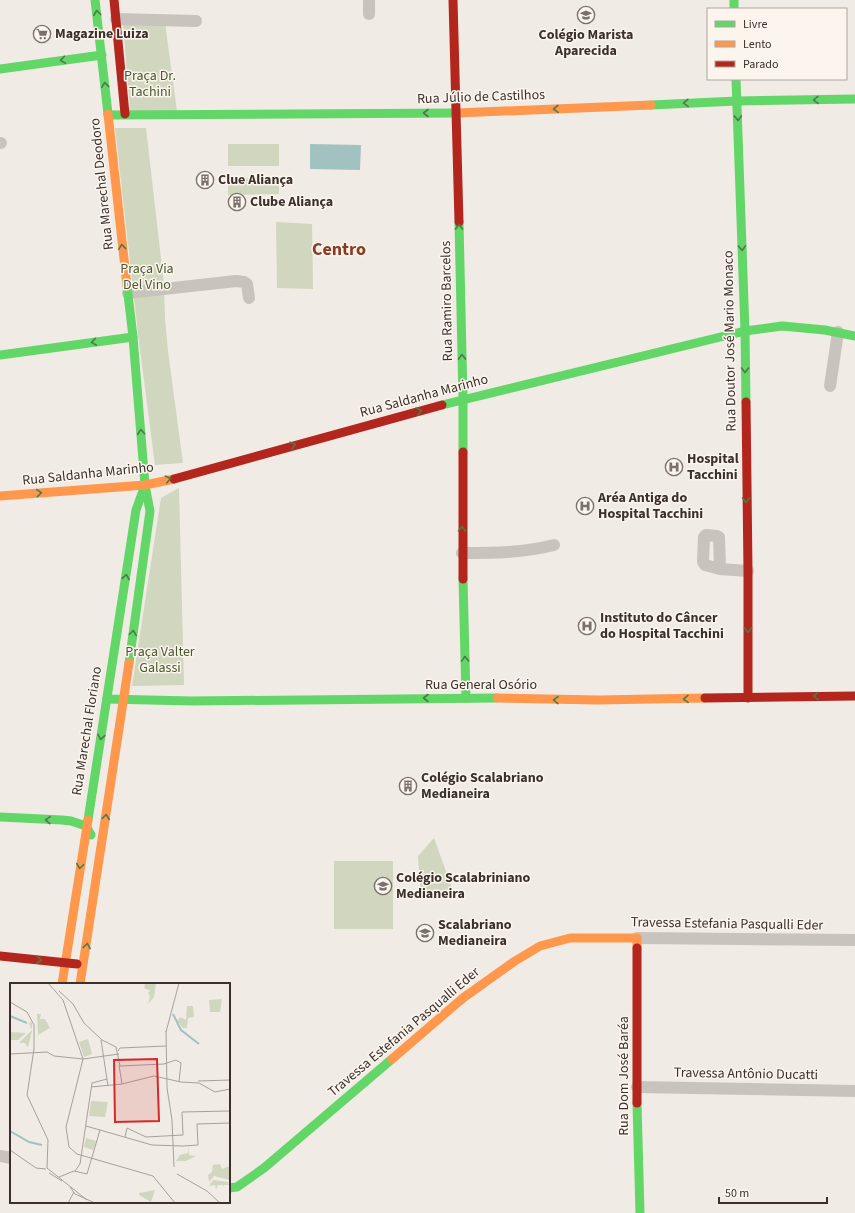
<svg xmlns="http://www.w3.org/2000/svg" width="855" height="1213" viewBox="0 0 855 1213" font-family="'Source Sans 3',sans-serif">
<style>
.green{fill:#d1d6bf}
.water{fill:#a1c2c1}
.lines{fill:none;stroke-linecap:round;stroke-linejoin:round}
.street{stroke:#c9c3be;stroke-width:12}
.fast{stroke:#63d668;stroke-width:9}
.slow{stroke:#ff974d;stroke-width:9}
.jam{stroke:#b3261e;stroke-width:9}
.oneway{stroke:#4d7b46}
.labels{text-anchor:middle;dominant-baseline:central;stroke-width:3;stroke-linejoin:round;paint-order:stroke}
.poi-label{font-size:14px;font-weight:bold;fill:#3b302b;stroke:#fbf5ee;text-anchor:start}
.park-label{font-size:14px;fill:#4a5a2e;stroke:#fbf5ee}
.street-label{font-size:14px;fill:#3b302b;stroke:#fbf5ee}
.district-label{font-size:18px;font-weight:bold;fill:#8c3b22;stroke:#fbf5ee}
.inset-river{fill:none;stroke:#a1c2c1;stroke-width:2}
.inset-road{fill:none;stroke:#a8a09b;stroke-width:1}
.view{fill:#d62828;fill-opacity:0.15;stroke:#d62828;stroke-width:2}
.inset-edge{fill:none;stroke:#3b302b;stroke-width:2}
</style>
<rect width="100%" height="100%" fill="#f0ebe5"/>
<g class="green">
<path d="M123,23h42l12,88h-47z"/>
<path d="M115,128h31l18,157 1,34 3,32 15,112 -28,2 -16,-123z"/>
<rect x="228" y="144" width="51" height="22"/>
<path d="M279,178v16l-51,1v-16z"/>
<path d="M276,222l36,2 1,65 -36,-1z"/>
<path d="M179,488l5,197 -52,1 29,-188z"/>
<path d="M434,838l22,61 -35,-1 -3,-42z"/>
<rect x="334" y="861" width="59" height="68"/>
</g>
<path class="water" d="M310,144l51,1 -1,25 -50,-1z"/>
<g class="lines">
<g class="street">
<path d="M369,14v-14"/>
<path d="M116,19l80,2"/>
<path d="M0,143h1"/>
<path d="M128,293l108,-12 8,1 3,2 2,14"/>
<path d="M830,386l8,-54"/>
<path d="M462,553c32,0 60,0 92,-8"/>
<path d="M720,569l-1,-32 -2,-1 -11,-1 -2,2 -1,25 2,3 15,4 28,2"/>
<path d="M637,938l218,2"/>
<path d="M637,1087l218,4"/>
<path d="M0,1156l11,2"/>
</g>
<g class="fast">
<path d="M95,0l13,114"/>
<path d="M734,0v9"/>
<path d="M0,69l102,-14"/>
<path d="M736,79l9,252 1,71"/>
<path d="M651,105l86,-4 118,-2"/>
<path d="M108,115l349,-2"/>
<path d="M459,222l4,177v53"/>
<path d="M127,286l6,51 12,148 5,26 -21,152"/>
<path d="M0,355l133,-18"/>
<path d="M442,405l303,-74 37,-5 43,4 30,6"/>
<path d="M463,579l3,119"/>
<path d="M107,699l85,2 305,-3"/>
<path d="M0,817l62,3 9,1 15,5 5,9"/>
<path d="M88,820l48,-310 9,-25"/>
<path d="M637,1103l3,110"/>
<path d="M229,1188l8,-1 27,-19 128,-109"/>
</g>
<g class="slow">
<path d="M457,113l194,-8"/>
<path d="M108,114l19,172"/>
<path d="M0,496l145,-11 29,-6"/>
<path d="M497,698l101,2 107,-2"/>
<path d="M62,984l26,-164"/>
<path d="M80,984l49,-321"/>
<path d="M392,1059l71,-61 52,-37 25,-15 30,-8h67v10"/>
</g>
<g class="jam">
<path d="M114,0l11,114"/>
<path d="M453,0l6,222"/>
<path d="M746,402l2,169v127"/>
<path d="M463,452v127"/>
<path d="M174,479l268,-74"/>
<path d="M705,698l150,-2"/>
<path d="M637,948v155"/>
<path d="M0,956l77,8"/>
</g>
</g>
<defs><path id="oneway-chevron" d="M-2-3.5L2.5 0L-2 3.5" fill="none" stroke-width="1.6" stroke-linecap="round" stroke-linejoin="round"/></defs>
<g class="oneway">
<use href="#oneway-chevron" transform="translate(97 13) rotate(-97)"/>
<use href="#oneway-chevron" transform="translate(63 60) rotate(172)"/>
<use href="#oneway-chevron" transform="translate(105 85) rotate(-96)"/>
<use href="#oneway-chevron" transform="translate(816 100) rotate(179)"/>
<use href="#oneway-chevron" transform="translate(686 103) rotate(178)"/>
<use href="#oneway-chevron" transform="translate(556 109) rotate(178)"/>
<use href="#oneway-chevron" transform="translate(426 113) rotate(180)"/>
<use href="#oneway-chevron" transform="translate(738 118) rotate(88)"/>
<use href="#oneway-chevron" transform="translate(459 227) rotate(-91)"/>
<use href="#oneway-chevron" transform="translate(122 247) rotate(-96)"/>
<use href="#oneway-chevron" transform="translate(742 248) rotate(88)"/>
<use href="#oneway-chevron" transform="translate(94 342) rotate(172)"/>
<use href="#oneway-chevron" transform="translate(462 357) rotate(-91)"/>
<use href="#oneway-chevron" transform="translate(745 370) rotate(90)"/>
<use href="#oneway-chevron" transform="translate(419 411) rotate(-15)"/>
<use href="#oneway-chevron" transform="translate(141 432) rotate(-95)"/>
<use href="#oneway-chevron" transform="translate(293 445) rotate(-15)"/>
<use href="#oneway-chevron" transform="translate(168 479) rotate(-13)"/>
<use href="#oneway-chevron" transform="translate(39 493) rotate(-5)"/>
<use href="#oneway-chevron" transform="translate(746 500) rotate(90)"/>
<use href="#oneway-chevron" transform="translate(462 529) rotate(-90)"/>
<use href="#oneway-chevron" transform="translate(126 577) rotate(-81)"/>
<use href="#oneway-chevron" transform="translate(748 630) rotate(90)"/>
<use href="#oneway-chevron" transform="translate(133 633) rotate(-82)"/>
<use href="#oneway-chevron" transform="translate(465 659) rotate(-92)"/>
<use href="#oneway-chevron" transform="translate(816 696) rotate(179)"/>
<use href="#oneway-chevron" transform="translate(426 698) rotate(180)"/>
<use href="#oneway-chevron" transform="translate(686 699) rotate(179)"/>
<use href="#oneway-chevron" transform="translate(556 700) rotate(-179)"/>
<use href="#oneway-chevron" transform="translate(101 737) rotate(100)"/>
<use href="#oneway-chevron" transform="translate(106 817) rotate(-82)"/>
<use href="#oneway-chevron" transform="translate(48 820) rotate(-177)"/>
<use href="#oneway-chevron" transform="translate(80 866) rotate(98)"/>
<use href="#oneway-chevron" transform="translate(87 946) rotate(-81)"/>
<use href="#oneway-chevron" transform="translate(39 960) rotate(7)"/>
</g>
<defs>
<symbol id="school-ring" viewBox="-11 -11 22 22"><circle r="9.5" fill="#fbf5ee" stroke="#7a716c" stroke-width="1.5"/><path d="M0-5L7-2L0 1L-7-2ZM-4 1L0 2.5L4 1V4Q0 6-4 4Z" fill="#7a716c"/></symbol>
<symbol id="supermarket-ring" viewBox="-11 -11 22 22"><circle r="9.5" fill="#fbf5ee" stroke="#7a716c" stroke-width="1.5"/><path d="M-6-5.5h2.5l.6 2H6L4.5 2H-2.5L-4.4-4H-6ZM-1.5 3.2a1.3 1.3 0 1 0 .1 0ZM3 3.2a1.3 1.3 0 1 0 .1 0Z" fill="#7a716c"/></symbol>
<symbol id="building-ring" viewBox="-11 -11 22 22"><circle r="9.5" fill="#fbf5ee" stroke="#7a716c" stroke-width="1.5"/><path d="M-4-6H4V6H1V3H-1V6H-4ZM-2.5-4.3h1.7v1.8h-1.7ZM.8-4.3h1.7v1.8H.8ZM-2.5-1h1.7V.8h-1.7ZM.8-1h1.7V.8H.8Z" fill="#7a716c"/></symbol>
<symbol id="hospital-ring" viewBox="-11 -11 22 22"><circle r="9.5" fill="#fbf5ee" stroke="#7a716c" stroke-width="1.5"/><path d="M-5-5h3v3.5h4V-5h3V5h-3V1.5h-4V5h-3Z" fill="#7a716c"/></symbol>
</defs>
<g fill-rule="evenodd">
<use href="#school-ring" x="576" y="5" width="20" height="20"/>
<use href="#supermarket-ring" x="32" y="24" width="20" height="20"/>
<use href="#building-ring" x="195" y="170" width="20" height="20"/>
<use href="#building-ring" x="227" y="192" width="20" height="20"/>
<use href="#hospital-ring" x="664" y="457" width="20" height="20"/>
<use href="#hospital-ring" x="575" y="496" width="20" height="20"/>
<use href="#hospital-ring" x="577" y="616" width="20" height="20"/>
<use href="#building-ring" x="398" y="776" width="20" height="20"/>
<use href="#school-ring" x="373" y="876" width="20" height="20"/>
<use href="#school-ring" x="415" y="923" width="20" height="20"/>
</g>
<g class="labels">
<g class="poi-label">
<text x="55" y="34">Magazine Luiza</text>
<text x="586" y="35" text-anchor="middle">Colégio Marista<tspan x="586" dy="16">Aparecida</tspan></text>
<text x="218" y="180">Clue Aliança</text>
<text x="250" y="202">Clube Aliança</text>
<text x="687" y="459">Hospital<tspan x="687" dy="16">Tacchini</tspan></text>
<text x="598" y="498">Aréa Antiga do<tspan x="598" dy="16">Hospital Tacchini</tspan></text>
<text x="600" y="618">Instituto do Câncer<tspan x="600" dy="16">do Hospital Tacchini</tspan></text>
<text x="421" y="778">Colégio Scalabriano<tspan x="421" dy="16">Medianeira</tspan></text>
<text x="396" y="878">Colégio Scalabriniano<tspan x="396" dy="16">Medianeira</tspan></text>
<text x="438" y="925">Scalabriano<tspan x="438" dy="16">Medianeira</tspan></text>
</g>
<g class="park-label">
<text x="150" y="76">Praça Dr.<tspan x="150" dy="16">Tachini</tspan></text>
<text x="147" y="269">Praça Via<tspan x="147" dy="16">Del Vino</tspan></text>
<text x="160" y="652">Praça Valter<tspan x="160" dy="16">Galassi</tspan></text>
</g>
<g class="street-label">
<text transform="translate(481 97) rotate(-2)">Rua Júlio de Castilhos</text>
<text transform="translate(102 184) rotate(-96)">Rua Marechal Deodoro</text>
<text transform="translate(447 301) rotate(-91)">Rua Ramiro Barcelos</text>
<text transform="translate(730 341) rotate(-91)">Rua Doutor José Mario Monaco</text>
<text transform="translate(424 396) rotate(-15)">Rua Saldanha Marinho</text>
<text transform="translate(88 474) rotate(-6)">Rua Saldanha Marinho</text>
<text x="481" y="685">Rua General Osório</text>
<text transform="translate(87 731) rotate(-81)">Rua Marechal Floriano</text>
<text transform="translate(727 924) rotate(1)">Travessa Estefania Pasqualli Eder</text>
<text transform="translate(404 1032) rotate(-40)">Travessa Estefania Pasqualli Eder</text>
<text transform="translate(746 1074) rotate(1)">Travessa Antônio Ducatti</text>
<text transform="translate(624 1076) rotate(-90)">Rua Dom José Baréa</text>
</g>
<g class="district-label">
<text x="339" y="249">Centro</text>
</g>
</g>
<g transform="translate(10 983)">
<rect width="220" height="220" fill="#f0ebe5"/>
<path d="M146,0l-2,14 -6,7 2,-7 -2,-5 3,-1 -7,-3 1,-4zM212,16l-2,13h-10l-1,-12zM177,23h6l1,11 -6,1 -1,10h-4l-6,-7 3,-4 6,3zM27,31h4l-1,5h5l5,9 -12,7zM21,39l1,1v8l-4,16 -3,-4h-6l13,-13 -3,-7zM0,47l1,2 15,1 -8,7h-7zM78,56l4,15 -8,3 -5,-15zM81,118l17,1 -3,15 -16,-1zM76,155l10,3 -3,9 -9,-3zM178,163l1,9 7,1 -10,5h-10l4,-6 8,-2zM210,181l2,5 8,-3v14l-16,-4 -5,6 -1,-7 4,-3 1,-7zM203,197l15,2 1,3h-5v3l-1,-3h-5l-2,4 -1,-4 -6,1zM145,207l-4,12 -12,-7v-2z" fill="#d1d6bf"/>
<path class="inset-river" d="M163,31l8,16 18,14M0,33l17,7M0,148l19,11 13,3"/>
<path class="inset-road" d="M38,0l15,17 20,59 -17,68 3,20 8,7 76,22 22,27M49,8l14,13 11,19 18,17 14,7 4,19M0,19l17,10 7,13v24l-7,46 21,45 -1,28 40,32M156,48l1,57 5,32 2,47M156,49l13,-49M91,57l7,46M108,68l2,-3 46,-2M0,71l37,-2 7,4 29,3 36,-5M109,82l3,19M110,83l44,-2 12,-4 5,3 -2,19M188,98l32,-1M81,104l31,-3 32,-8 27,6 18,1 16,9 15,-3M76,143l66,19 31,1 15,-1 -1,-21 33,-1M115,154l2,-9 19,9 37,-2 -1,-23 48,-1M0,167l26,18 10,1M65,188l5,-7 12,-81 15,-4M39,190l13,8M167,191l30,17 13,12M49,194l15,-6 13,3 13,-44M60,204l5,7 20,9M58,220l6,-11"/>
<path class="view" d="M147,76l2,62 -44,1 -1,-62z"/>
<rect width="220" height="220" class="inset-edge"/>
</g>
<rect x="707" y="8" width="140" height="72" fill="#fbf5ee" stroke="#aea6a0"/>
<rect x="715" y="21" width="20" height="6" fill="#63d668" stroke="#aea6a0"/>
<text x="743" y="28" font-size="12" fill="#3b302b">Livre</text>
<rect x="715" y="41" width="20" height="6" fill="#ff974d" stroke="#aea6a0"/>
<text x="743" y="48" font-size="12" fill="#3b302b">Lento</text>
<rect x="715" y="61" width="20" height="6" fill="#b3261e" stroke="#aea6a0"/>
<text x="743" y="68" font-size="12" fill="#3b302b">Parado</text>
<path d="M719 1197v6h108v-6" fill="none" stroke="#3b302b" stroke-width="2"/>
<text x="725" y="1197" font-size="12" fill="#3b302b" stroke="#fbf5ee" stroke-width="3" paint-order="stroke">50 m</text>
</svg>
